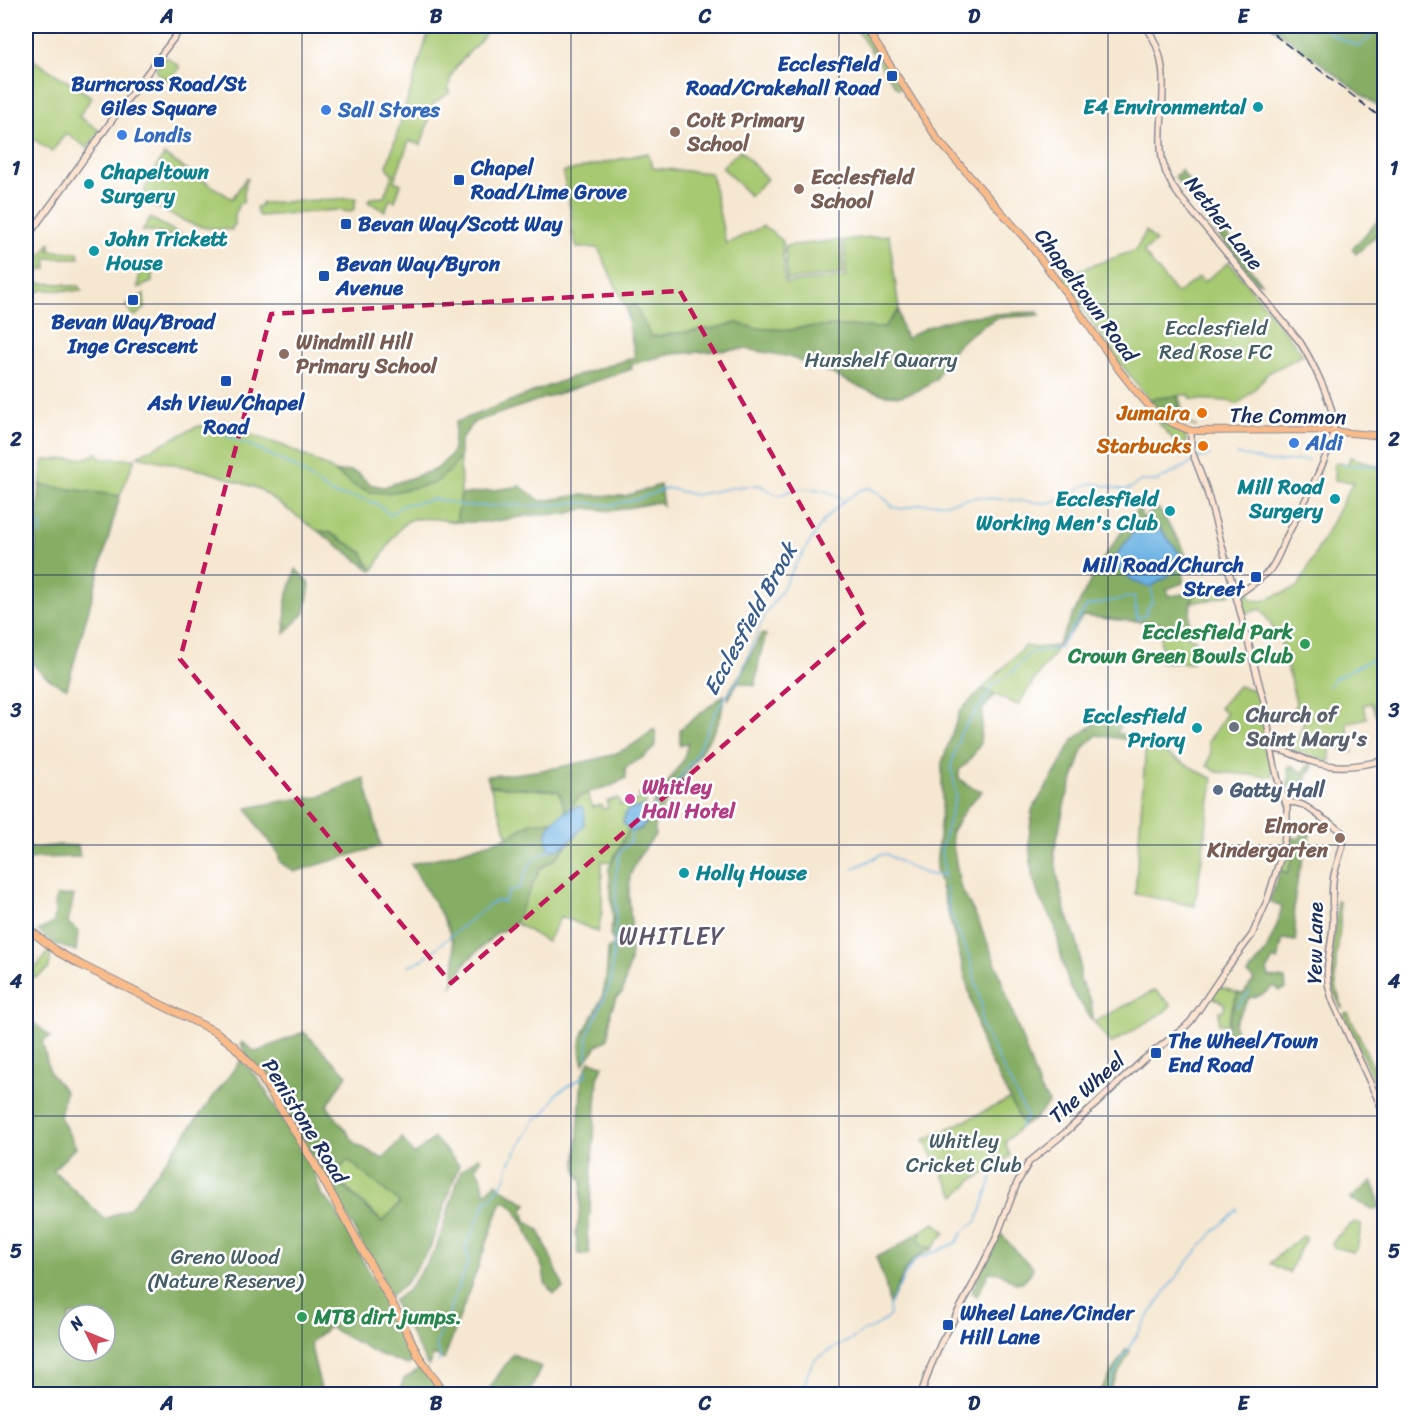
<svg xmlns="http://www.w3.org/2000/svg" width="1410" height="1420" viewBox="0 0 1410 1420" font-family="Sriracha,sans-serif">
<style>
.green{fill:#a7c971;stroke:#617c68;stroke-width:1.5}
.forest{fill:#85ad63;stroke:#506e60;stroke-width:1.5;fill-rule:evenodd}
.water{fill:#6db3e4;stroke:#4471a1;stroke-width:1.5}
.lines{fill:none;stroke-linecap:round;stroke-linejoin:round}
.stream{stroke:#6db3e4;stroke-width:1.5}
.secondary-casing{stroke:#888b97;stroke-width:8}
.primary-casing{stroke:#888b97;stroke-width:8}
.highway-casing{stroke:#888b97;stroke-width:9}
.secondary{stroke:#fde4d1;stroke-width:5}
.primary{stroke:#fabb8b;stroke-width:6}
.highway{stroke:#fabb8b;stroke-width:7}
.rail{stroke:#1b2f5e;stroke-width:1.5;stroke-dasharray:9 4.5;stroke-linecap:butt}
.marked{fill:none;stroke:#c2185b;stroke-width:4.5;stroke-dasharray:12 8;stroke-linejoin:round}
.grid{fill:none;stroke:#1b2f5e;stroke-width:1.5;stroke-opacity:0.55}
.transit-dot{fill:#1a4fb4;stroke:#fff;stroke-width:2}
.culture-dot{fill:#0f9aa8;stroke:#fff;stroke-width:2}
.shop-dot{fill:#3f7fe0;stroke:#fff;stroke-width:2}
.education-dot{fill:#8d6e63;stroke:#fff;stroke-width:2}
.food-dot{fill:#e8710a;stroke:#fff;stroke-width:2}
.leisure-dot{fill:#2e9e5b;stroke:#fff;stroke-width:2}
.worship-dot{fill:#6b7280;stroke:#fff;stroke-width:2}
.service-dot{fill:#5c6f8a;stroke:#fff;stroke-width:2}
.hotel-dot{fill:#d1479c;stroke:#fff;stroke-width:2}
.labels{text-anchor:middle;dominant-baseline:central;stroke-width:5;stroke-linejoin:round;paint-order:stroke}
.transit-label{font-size:21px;font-weight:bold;fill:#164399;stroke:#fff;text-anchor:start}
.culture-label{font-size:21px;font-weight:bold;fill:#0d838f;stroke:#fff;text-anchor:end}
.shop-label{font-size:21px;font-weight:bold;fill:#366cbe;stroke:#fff;text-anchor:start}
.education-label{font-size:21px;font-weight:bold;fill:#785e54;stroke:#fff;text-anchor:start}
.street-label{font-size:21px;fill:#1b2f5e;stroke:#fff}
.park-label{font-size:21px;fill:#455d64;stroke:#fff}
.food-label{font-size:21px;font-weight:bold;fill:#c56008;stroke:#fff;text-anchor:end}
.leisure-label{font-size:21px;font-weight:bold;fill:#27864d;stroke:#fff;text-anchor:end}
.worship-label{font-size:21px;font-weight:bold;fill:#5b616d;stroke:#fff;text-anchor:start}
.hotel-label{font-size:21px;font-weight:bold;fill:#b23c85;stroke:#fff;text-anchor:start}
.service-label{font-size:21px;font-weight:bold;fill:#4e5e75;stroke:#fff;text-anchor:start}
.water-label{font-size:22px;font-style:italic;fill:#385d8d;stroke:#fff}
.quarter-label{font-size:24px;letter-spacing:1.5px;fill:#60566c;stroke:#fff}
.neatline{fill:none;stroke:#1b2f5e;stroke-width:2}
.grid-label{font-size:20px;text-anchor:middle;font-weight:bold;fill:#1b2f5e}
</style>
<rect width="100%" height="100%" fill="#fff"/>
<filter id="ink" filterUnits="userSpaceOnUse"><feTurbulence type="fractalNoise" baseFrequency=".0167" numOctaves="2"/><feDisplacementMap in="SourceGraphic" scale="12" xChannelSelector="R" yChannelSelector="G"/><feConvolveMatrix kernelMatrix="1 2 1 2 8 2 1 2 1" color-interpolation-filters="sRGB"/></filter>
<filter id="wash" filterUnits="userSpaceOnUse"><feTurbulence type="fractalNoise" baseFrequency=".008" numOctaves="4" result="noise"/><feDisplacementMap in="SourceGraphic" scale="24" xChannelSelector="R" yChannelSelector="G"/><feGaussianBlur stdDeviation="1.35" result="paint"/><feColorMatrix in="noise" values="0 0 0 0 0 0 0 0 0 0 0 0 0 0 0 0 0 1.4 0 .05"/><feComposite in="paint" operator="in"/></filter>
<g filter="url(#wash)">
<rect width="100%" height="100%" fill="#f6e7d0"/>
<g class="green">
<path d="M424,26h66c-10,23 -44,37 -41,67l-15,10 -13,42 -12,-4 -15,40 7,3 -6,17 -5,-2 -5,12 -17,-9 2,-4 14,-1 9,-24 -3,-1 -3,-6 41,-132z"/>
<path d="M854,26h8l39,61 -2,2 -3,-2z"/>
<path d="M27,56l65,41 -13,19 21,15 -13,17 -21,-15 -14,19 -26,-18v-77z"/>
<path d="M167,57l12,9v3l-8,10 -4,1 -10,-7 -1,-4 8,-11z"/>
<path d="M740,150l27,29 -17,17 -28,-29z"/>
<path d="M648,153l5,15 58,5 15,71 37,-18 19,14 3,43 61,-6 -2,-37 45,-5 10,75 -14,16 -7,2 -30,-2 -44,1 -13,3 -37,-2 -17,-5 -22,5 -65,9 -15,-31 -9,2 -28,-60h-21l-5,-16v-14l-9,-46z"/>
<path d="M164,155l68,44 14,-21 2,1 -3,6 -2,18h-4l-4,12v10h-2l-1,5 -25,-2 -16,-4 -50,-24 10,-25z"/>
<path d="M356,198l-2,11 -4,3 -13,-2 -76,6 -3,-1 -2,-8 5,-1v-3z"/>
<path d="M150,218l43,23 -42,-10h-9z"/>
<path d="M1146,231l10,11 -13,10 34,42 22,-17 5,5 25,-20 36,44 38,49 -35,18 -14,17 -16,14 -11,-3 -36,-2 -1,-4h-10l3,27 14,5 -17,-5 -3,-26 -28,3 -30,-37 -59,-85 76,-27z"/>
<path d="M841,240l2,34 -56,6 -2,-34z"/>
<path d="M50,243v8l28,1 1,6h-33l1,11h-6l-2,3h-4l-4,6 1,5 34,1 1,2h11l4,5 -41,-1 -2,2 -13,-4v-10z"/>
<path d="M131,264l14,1 1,7 6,1v9l-14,6 1,-16 -8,-1z"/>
<path d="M144,294l1,15 -10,7 -3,-1 -6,-10z"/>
<path d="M1154,418l32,17v10l-5,3z"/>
<path d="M208,424h10l66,22 42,20 32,22 13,4 80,-22 9,-13 1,38 -5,27c-12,-2 -38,-6 -48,-1 -11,6 -27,37 -34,48l-7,-6 -4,-10 -34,-21 -11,-1 -59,-42 -50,-17 -72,-16 59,-29z"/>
<path d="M97,453l4,6h34l-15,37 -80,-11 4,-25 42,-2z"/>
<path d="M1350,457l34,11v252l-2,1 -2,-6h-4l-5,-12 -8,2 4,13 -21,5 7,29h-9l-3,-4 -11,-1v15l-40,-13 4,-14 5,1 6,-19 -12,-3 3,-12 -16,-63 -19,-30 -17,5 -3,-14 8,-9 2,8 11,2 36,-14 55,-105 -19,-2 2,-10 -3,-2 2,-5 13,1z"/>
<path d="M1229,582l2,12 -22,6 -18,2 6,-10 8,-4 2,3 6,-1z"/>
<path d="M1189,626l-1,12 7,1 -3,24 -32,-1 1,-33z"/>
<path d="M1025,646l9,2 23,-2 -4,9 -18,24 -17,26 -36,-16z"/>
<path d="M1238,686l20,5 7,21 8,65 -56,-5 -10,-6c3,-9 6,-15 1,-24l19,-29 -8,-5z"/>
<path d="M1146,743l67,36 -18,127 -60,-12z"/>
<path d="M490,786l69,5 7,21 -13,9 -22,2 -23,14z"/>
<path d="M587,793l6,14 8,-2 2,4 5,-1 -1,-7 11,-3 2,7 20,-5 -1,-6 7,5 -1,7c-14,2 -18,2 -22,16l6,7 -18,33 -9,-1v51l-4,20 -37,-16 -14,26 -33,-20 26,-53 14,-9 25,-28 -1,-26 -7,3c2,-9 9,-12 16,-16z"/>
<path d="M1288,842l9,3 -10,29 -6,-4z"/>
<path d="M1337,901l2,1c1,8 2,16 1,24 -2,30 -11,53 3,81l-2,1c-20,-38 -3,-68 -4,-107z"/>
<path d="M48,952l3,2 -2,14 -12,9h-11v-7l7,1z"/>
<path d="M1217,986l21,7 -6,14 -4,17h-9v-13h4l2,-7 -15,-8z"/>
<path d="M1155,990l16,15 -7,7 -53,32 -17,-22z"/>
<path d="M1345,1013h3l34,73 2,3v7l-4,-2 -36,-79z"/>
<path d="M1010,1099l13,26 -18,17 5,14 -10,8 -27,16 -18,16 -31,-56z"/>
<path d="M348,1159l52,44 -17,19 -50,-46z"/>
<path d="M1355,1222l6,2v5l-4,20 -4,3 -20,-5 -1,-4c7,-9 14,-16 23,-21z"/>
<path d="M935,1223l10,9 -13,17 -14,-8 3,-7 -2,-2z"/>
<path d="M1303,1236l4,2 -5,7 -13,28 -19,-10 18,-16z"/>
<path d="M1126,1349l4,2 -20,38 -1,5h-10z"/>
</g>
<g class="forest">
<path d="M1271,26h74c7,2 29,-1 39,0v85z"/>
<path d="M1181,170l80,113 -6,-2 -50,-63 -30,-41z"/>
<path d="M1384,214v15l-28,25 -4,-5z"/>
<path d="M635,305l16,32 64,-9 22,-5 17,5 37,2 13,-3 44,-1 30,2 7,-2 14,-16 1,12 6,17c38,-26 87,-25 132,-27l2,3 -42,3 -4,1 -25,16 -14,13 -9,10 -10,21 -19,12 -16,5 -16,-1 -26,-8 -41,-20 -32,-11 -40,-7 -74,5 -41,10 1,5 -158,53 -14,19v16l-9,13 -18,14 -45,9 -17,-1 -13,-4 -23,-16 16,-1 8,3 10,10 15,3 53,-18 15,-15 4,-32 116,-45 63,-20 -9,-49z"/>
<path d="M1178,396l2,26c-11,-5 -25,-11 -31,-23z"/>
<path d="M40,485l80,11 -53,192c-13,-4 -28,-15 -36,-27 -2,-4 -3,-9 -5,-13l9,-87 2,-44z"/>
<path d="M660,485l3,21 -4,-4 -48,9 -26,-3 -19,6 -32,1 -44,7h-34l5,-27 59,-9 21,15 39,-6 45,1z"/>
<path d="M1139,507l3,11 16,-10 24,37 8,24 -7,2v12l-16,6 2,7 28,-4 -6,10 -2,24 -28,3v-6l-44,-3 -34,-4 -12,16 -14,14 41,-80z"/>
<path d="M318,531l11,1 34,21 4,10 7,6 -2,2z"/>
<path d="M296,569l14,15 -5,29 -20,20 1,-33z"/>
<path d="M761,634l5,1 -6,21 -5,30 -17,-4 -10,18 3,-12 13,-19z"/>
<path d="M982,689l13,6 -12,14 -3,36 -12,17 -9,8v8l8,7 15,6 -16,17 -15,25 9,53 19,36 15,37 46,131 9,12 -15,18 -11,5 -41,-81 -17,-69 -29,-107 6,-63v-42l18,-52z"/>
<path d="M724,695l-3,21 -5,12 -25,38 -22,31 -10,18 -4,11v9l-17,23 -8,18 -1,19 3,41 -2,26 -8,31 -6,5 -5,13 -3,28 -11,7 -14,19c-10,-28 8,-41 18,-65 6,-16 6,-34 7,-51l7,-4 -5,-11 3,-13 -4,-53 20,-39 3,3 9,-3 6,-7 6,-18 31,-45 4,-17 -8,4v-17z"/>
<path d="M1105,716l16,8 -4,9 17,3 -4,4 -33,-5 -13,12 -19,55 -11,50 5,32 6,26 10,25 5,19v26l11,21 2,17 -1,2 -22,-32 -8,-28 -7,-34 -16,-29 -7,-23 -3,-34 3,-30 26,-42 15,-28z"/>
<path d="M654,729c10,21 -15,30 -29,39l1,10c-4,2 -8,5 -13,7 -15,6 -37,6 -42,24l-5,3 -7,-21 -69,-5 -3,-10c33,-2 64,-6 96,-14 14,-3 28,-5 40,-12 12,-5 21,-13 31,-21z"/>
<path d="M1308,764l5,2 -7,12 2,2 -1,4 -6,-4 -6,8h-6l-2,-6 2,-1 -1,-14 3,-2 12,8z"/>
<path d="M364,778l17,68 -87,26 -14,-10 -2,-10 -19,-23 -12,-21 41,-8 31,-3z"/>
<path d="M553,821l-6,10 8,19 12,-6 -13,16 -14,9 -27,57 -16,7 -31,29 -14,25c2,-15 5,-32 0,-47 -8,-26 -28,-52 -41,-76l35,-8 62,-19 23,-14z"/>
<path d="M1305,827l7,1 -14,48 -4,29 2,36 -13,-2 -6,22 -4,-2 -6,12 2,6 16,2 1,10 -6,2 -6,-5c-8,8 -14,10 -25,12l-15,26 3,15 -10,-1c1,-17 5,-30 11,-45l5,1 11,-14 -6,-6 17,-21 12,-28 5,-19 -13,-5 12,-31 6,4 10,-29 -10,-3 2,-12h2v7l8,2z"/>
<path d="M60,845l18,1 2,11 -45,1 -9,2v-11z"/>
<path d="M74,895l-6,28 10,8 -2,20 -21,-7 -17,-13 16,-8 2,-27z"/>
<path d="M33,1022l18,15 -9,4 8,32 15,18 -5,26 16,30 -23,23 52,49 25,-11 111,-148 16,17 57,94 7,23 14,15 82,152 -10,4 -31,-12 -47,-26 -19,16 11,46 2,5h-297v-356zM69,1315h36v36h-36z"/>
<path d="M304,1032l43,43 -20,31 29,38 27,15 19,-21 12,17 20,-17 25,27 -29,83 -25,36 -15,12 -5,-8 -5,-19 -13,-16 -38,-71 -67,-108 -13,-15 -8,-14 1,-3 14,10zM348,1160l52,43 -18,19 -49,-45z"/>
<path d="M590,1061l13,4 -1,4 -4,9 -6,85 -2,50 -3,21 3,20h-12l-2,-22 3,-14 3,-36 -5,-9 -1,-12 6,-85z"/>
<path d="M478,1157l3,3 -6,8 6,8 4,17 11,-10 6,6 25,15 -4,6 3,11 13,9 25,58 -10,6 -9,-11 -2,-14 -16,-38 -12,-22 -6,-6 -7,-2 -58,159 -10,-5 -6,11 -35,-65 16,-12 27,-40 25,-78z"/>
<path d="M1372,1181l5,11 3,15 -5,3 -25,-11z"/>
<path d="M919,1232l2,2 -3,7 14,8c-6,3 -13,6 -18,11 -12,10 -16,31 -25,44l-4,-22 -9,-25 21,-10z"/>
<path d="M1001,1234l20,23 12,10 -2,6 -9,9 -7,1 -15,-10 -11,-1 -12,24 -5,-4 10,-24z"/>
<path d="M513,1354l28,13 -12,27h-43l11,-17z"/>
<path d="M422,1367l19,27h-43l6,-15z"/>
</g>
<g class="water">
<path d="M1151,518l34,42c-3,8 -11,11 -17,16 -5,3 -11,8 -17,10 -11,3 -32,-16 -41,-22l30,-41z"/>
<path d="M578,806l4,1 3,6 -1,13 -17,18 -12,6 -5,-1c-11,-21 9,-36 28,-43z"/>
<path d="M645,806l5,6c-4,12 -6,16 -18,20l-9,-9 2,-9 3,-4z"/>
</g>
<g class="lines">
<g class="stream">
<path d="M1320,26l12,9 26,11 11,-8 7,-12"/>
<path d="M224,435l35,14 37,19 38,27 26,3 17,6 13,11 13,-10 33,-6 28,7 90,-1 24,-3 32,3 28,-6 29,-11 28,7 41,-8 23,-2 20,11c6,-3 12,-6 18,-7 15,-2 34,1 45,11"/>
<path d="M1237,454l33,8 38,-2"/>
<path d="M1197,459l13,-4"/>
<path d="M1341,465l32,1 11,5"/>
<path d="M40,535l2,-13"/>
<path d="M1328,687l6,-8 44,-23 3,-7 3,-2"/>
<path d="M650,812l24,-27 20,-27 23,-48 22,-32 26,-64 15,-21 16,-29 28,-44 20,-19 18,-12 7,-1 10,5 14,14 9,2 19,-5 26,-1 30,-6 68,6 19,-4 18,-12 10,-4 33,7 6,-2 9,-7h17l36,-19"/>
<path d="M853,869l27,-14 6,-1c15,8 42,26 58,20"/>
<path d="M408,966l15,-7 42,-35 30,-23 9,1 5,-11 11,-3c3,-10 8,-24 17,-31 5,-3 9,-3 13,-8"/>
<path d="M1237,1007l13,-16"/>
<path d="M587,1058l1,-23 23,-53 2,-30 3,-29v-49l4,-22 11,-12 1,-9"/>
<path d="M1020,1128l7,-12 -46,-91 1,-17 -12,-49 -21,-48 -8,-62 15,-54 -5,-30 10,-33 27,-37 3,-8 20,-14 19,-20 29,-5 28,-42 47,-10 3,23 9,-4 2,-8 5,-4 -2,-16"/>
<path d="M439,1362l1,-7 -4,-10 6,-17 5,-6 5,-21 17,-40 -2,-9 -2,-3 22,-50 3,1 15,-21 5,-17 25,-43 9,-5c3,-7 10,-12 12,-20l30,-19v-6"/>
<path d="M803,1394c1,-8 6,-29 12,-34 4,-4 9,-5 13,-9l26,-13 11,-8c5,0 7,-3 11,-3 4,-6 11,-6 14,-12l-1,-9 17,-33 9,-13 41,-17 9,-13 11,-8 4,-8 12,-37"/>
<path d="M1106,1394c7,-21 20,-42 32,-61 28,-45 60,-89 100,-124"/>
</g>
</g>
</g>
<g filter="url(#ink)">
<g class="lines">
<defs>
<g id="secondary">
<path d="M1146,26c28,41 13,77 15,122l1,11 4,14 7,14 7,10 120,145c12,19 32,59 34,81 2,23 -36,91 -48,115 -5,10 -9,24 -17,33 -9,9 -22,17 -33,25"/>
<path d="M26,239l94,-130 63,-83"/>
<path d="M1271,749c15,0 28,9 42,13 22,7 49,4 71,-2"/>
<path d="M1286,803c17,-3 26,9 39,17 8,5 14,7 19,15 0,13 -7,27 -10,40 -3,15 -1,31 -1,47 -1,33 -13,47 1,82l50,109"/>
<path d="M921,1394l9,-26 11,-25 30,-55 25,-50 21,-55 12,-21 37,-30 77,-72 41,-32 7,-7 33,-49 28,-37 15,-34 15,-48 5,-29v-17l-9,-27 -6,-26 -7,-48 -25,-95 -34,-123 -15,-39v-18"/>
<path d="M1382,1394l2,-9"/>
</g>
<path id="primary" d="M865,26l73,114 90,102 46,62 45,66 15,19 16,18 11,10 13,7 17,7 126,-1 67,6"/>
<path id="highway" d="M26,927l32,25 23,13 135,67 18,14 26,29 53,86 85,153 20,41 27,39"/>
</defs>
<use href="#secondary" class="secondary-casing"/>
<use href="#primary" class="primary-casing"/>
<use href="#highway" class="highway-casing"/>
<use href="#secondary" class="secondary"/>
<use href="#primary" class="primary"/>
<use href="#highway" class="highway"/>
<path class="rail" d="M1263,26l121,94"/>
</g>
</g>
<path class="marked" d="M680,291l186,330 -415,362 -271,-324 91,-345z"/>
<path class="grid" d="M302,26v1368M571,26v1368M839,26v1368M1108,26v1368M26,304h1358M26,575h1358M26,845h1358M26,1116h1358"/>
<g class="transit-dot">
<rect x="153" y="56" width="12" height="12" rx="3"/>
<rect x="886" y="70" width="12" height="12" rx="3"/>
<rect x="453" y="174" width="12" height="12" rx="3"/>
<rect x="340" y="218" width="12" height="12" rx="3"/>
<rect x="318" y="270" width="12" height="12" rx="3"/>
<rect x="127" y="294" width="12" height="12" rx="3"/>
<rect x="220" y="375" width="12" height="12" rx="3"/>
<rect x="1250" y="571" width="12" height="12" rx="3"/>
<rect x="1150" y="1047" width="12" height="12" rx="3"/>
<rect x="942" y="1319" width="12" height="12" rx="3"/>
</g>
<g class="culture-dot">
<circle cx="1258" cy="107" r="6"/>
<circle cx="89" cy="184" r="6"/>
<circle cx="94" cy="251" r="6"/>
<circle cx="1335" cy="499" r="6"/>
<circle cx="1170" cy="511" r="6"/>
<circle cx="1197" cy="728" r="6"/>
<circle cx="684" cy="873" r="6"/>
</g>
<g class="shop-dot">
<circle cx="326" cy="110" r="6"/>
<circle cx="122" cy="135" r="6"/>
<circle cx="1294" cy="443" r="6"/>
</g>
<g class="education-dot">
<circle cx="675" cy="132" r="6"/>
<circle cx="799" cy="189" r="6"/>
<circle cx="284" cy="354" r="6"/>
<circle cx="1340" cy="838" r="6"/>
</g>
<g class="food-dot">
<circle cx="1202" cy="413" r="6"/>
<circle cx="1203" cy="446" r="6"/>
</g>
<g class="leisure-dot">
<circle cx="1305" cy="644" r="6"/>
<circle cx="302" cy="1317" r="6"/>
</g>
<circle class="worship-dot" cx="1234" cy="727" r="6"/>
<circle class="service-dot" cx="1218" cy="790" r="6"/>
<circle class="hotel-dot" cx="630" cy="799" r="6"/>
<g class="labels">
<g class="transit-label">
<text x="880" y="64" text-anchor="end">Ecclesfield<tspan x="880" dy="24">Road/Crakehall Road</tspan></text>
<text x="159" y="84" text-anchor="middle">Burncross Road/St<tspan x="159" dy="24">Giles Square</tspan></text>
<text x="471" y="168">Chapel<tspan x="471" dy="24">Road/Lime Grove</tspan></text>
<text x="358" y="224">Bevan Way/Scott Way</text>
<text x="336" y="264">Bevan Way/Byron<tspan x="336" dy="24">Avenue</tspan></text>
<text x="133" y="322" text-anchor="middle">Bevan Way/Broad<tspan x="133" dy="24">Inge Crescent</tspan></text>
<text x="226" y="403" text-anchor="middle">Ash View/Chapel<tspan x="226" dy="24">Road</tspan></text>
<text x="1244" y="565" text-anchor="end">Mill Road/Church<tspan x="1244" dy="24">Street</tspan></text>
<text x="1168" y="1041">The Wheel/Town<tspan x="1168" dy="24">End Road</tspan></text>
<text x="960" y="1313">Wheel Lane/Cinder<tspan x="960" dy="24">Hill Lane</tspan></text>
</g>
<g class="culture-label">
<text x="1246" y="107">E4 Environmental</text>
<text x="101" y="172" text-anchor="start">Chapeltown<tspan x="101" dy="24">Surgery</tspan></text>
<text x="106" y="239" text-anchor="start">John Trickett<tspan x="106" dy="24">House</tspan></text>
<text x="1323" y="487">Mill Road<tspan x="1323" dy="24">Surgery</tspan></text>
<text x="1158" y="499">Ecclesfield<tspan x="1158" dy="24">Working Men's Club</tspan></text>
<text x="1185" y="716">Ecclesfield<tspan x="1185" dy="24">Priory</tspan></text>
<text x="696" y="873" text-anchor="start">Holly House</text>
</g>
<g class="shop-label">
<text x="338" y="110">Sall Stores</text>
<text x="134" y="135">Londis</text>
<text x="1306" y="443">Aldi</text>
</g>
<g class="education-label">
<text x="687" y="120">Coit Primary<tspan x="687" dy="24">School</tspan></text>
<text x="811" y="177">Ecclesfield<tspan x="811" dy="24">School</tspan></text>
<text x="296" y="342">Windmill Hill<tspan x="296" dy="24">Primary School</tspan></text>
<text x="1328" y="826" text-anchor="end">Elmore<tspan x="1328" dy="24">Kindergarten</tspan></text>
</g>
<g class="street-label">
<text transform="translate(1224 223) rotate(52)">Nether Lane</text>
<text transform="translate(1086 295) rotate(54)">Chapeltown Road</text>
<text transform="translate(1288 416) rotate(1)">The Common</text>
<text transform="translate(1315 943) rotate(-89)">Yew Lane</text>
<text transform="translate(1087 1088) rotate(-42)">The Wheel</text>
<text transform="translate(305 1121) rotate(58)">Penistone Road</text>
</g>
<g class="park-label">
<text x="1216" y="328">Ecclesfield<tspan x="1216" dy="24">Red Rose FC</tspan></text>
<text x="881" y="360">Hunshelf Quarry</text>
<text x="964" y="1141">Whitley<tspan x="964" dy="24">Cricket Club</tspan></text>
<text x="225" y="1257">Greno Wood<tspan x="225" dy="24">(Nature Reserve)</tspan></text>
</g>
<g class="food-label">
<text x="1190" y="413">Jumaira</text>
<text x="1191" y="446">Starbucks</text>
</g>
<g class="leisure-label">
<text x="1293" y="632">Ecclesfield Park<tspan x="1293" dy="24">Crown Green Bowls Club</tspan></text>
<text x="314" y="1317" text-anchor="start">MTB dirt jumps.</text>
</g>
<g class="worship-label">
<text x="1246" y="715">Church of<tspan x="1246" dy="24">Saint Mary's</tspan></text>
</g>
<g class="hotel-label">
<text x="642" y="787">Whitley<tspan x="642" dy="24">Hall Hotel</tspan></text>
</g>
<g class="service-label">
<text x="1230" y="790">Gatty Hall</text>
</g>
<g class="water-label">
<text transform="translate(750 619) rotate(-61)">Ecclesfield Brook</text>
</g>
<g class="quarter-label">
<text x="672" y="936">WHITLEY</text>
</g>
</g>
<rect width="1410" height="1420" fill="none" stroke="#fff" stroke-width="66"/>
<g transform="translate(87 1333) rotate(313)"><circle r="28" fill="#ffffff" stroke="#a4acbf" stroke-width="1.5"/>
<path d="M0-4.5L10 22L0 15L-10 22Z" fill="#d1495b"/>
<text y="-9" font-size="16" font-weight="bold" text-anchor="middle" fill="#1b2f5e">N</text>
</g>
<rect x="33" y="33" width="1344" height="1354" class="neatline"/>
<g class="grid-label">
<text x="167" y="23">A</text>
<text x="436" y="23">B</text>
<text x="705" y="23">C</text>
<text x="974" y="23">D</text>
<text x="1243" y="23">E</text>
<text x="16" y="175">1</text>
<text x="1394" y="175">1</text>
<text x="16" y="446">2</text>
<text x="1394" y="446">2</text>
<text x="16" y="717">3</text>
<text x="1394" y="717">3</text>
<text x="16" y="988">4</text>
<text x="1394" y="988">4</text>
<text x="16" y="1258">5</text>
<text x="1394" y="1258">5</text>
<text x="167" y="1410">A</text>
<text x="436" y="1410">B</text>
<text x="705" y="1410">C</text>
<text x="974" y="1410">D</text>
<text x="1243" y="1410">E</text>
</g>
</svg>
